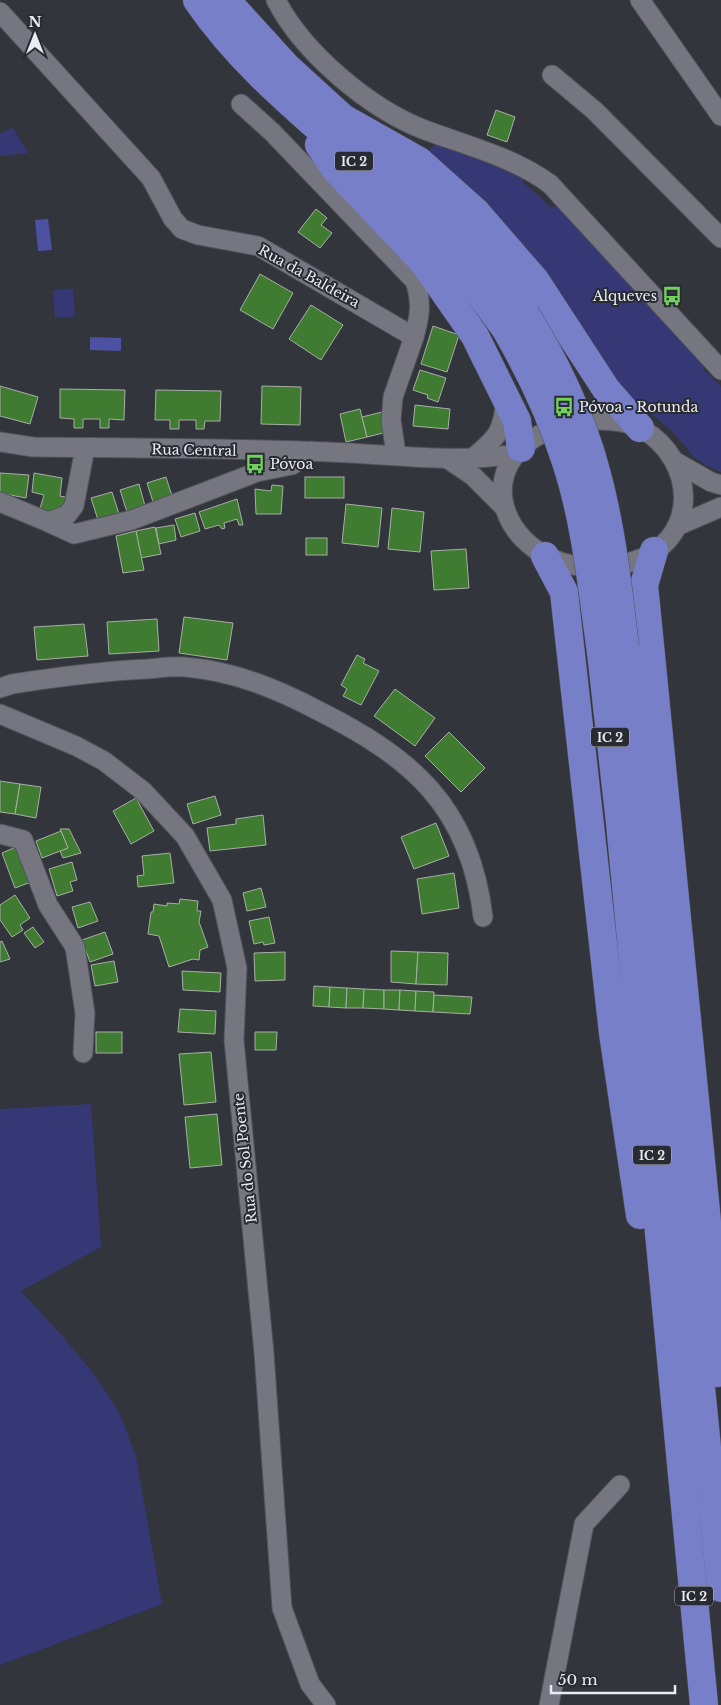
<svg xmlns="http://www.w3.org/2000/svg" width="721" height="1705" viewBox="0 0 721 1705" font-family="'Libre Baskerville',serif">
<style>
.green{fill:#353874}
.water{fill:#4d51a1}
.building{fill:#3f7b30;stroke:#a8afa6}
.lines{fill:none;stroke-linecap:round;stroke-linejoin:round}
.minor-casing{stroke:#51525a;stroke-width:21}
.highway-casing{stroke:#51525a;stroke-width:29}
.minor{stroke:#757680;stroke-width:19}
.highway{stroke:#777fc9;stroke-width:28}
.highway-bridge-casing{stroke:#51525a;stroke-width:29;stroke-linecap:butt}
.highway-bridge{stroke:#777fc9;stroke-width:28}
.labels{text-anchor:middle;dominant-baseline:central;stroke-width:4;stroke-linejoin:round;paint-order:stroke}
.shield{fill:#292b33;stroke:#b1b2b9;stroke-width:1}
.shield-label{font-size:12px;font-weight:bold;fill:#ebecf2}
.street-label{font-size:14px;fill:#ebecf2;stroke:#292b33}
.poi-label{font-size:14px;fill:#ebecf2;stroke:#292b33;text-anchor:start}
</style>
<rect width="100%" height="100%" fill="#33353d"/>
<g class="green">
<path d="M13,128l15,25 -28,3v-23z"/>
<path d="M437,142l85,32 1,8 28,25 8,-1 24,29 123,128 -3,6 18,18v85l-15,-7 -12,-8 -20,-24 -42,-35 -206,-244z"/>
<path d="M73,289l2,27 -20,2 -2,-28z"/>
<path d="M91,1104l10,143 -80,44 44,48 32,39 24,38 15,41 26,147 -162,61v-556z"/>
</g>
<g class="water">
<path d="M48,219l4,31 -14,1 -3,-31z"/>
<path d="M90,337l31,1v13l-31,-1z"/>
</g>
<g class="building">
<path d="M496,110l19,7 -8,25 -20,-7z"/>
<path d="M316,209l11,9 -6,7 11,8 -12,15 -22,-16z"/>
<path d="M260,274l33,19 -20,36 -33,-19z"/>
<path d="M311,305l32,20 -22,35 -32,-21z"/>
<path d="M433,326l26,9 -12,37 -26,-8z"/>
<path d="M420,370l26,8 -8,24 -11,-4 1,-3 -15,-5z"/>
<path d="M0,386l38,11 -8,27 -30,-8z"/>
<path d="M262,386l39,1 -1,38 -39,-1z"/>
<path d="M60,389l65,1 -1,30 -15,-1v9h-9v-9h-17v9h-9v-9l-14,-1z"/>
<path d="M156,390l65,1 -1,30h-15l-1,8h-8v-9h-17v9h-9v-9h-15z"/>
<path d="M415,405l35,4 -2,20 -35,-3z"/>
<path d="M360,409l7,28 -21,5 -6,-28z"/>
<path d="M382,412l5,20 -20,5 -5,-20z"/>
<path d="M0,473l29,2 -3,23 -26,-5z"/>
<path d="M34,473l28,5 -2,18 10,2 -10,15 -21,-1 5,-17 -12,-3z"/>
<path d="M166,477l6,19 -19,6 -6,-19z"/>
<rect x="305" y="477" width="39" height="21"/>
<path d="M139,484l6,22 -18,6 -7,-22z"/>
<path d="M272,485l11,1 -2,28h-25l-1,-25 16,2z"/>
<path d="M112,492l7,22 -21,6 -7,-22z"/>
<path d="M237,499l6,26h-4l-2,-6 -13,4 1,5 -3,1 -3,-4 -14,4 -6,-17z"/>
<path d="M346,504l36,4 -4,39 -36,-4z"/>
<path d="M392,508l32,4 -4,40 -32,-3z"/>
<path d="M195,513l5,18 -19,6 -6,-18z"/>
<path d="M174,525l2,15 -17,4 -3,-16z"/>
<path d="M155,527l6,27 -20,4 -5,-27z"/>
<path d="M136,531l8,39 -21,3 -7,-37z"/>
<rect x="306" y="538" width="21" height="17"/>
<path d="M466,549l3,39 -35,2 -3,-39z"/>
<path d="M184,617l49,6 -6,37 -48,-7z"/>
<path d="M157,619l2,32 -50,3 -2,-32z"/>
<path d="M84,624l4,32 -51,4 -3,-33z"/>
<path d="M357,655l8,4 -2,4 16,8 -18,34 -18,-9 4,-7 -6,-4z"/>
<path d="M395,689l40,29 -20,28 -41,-30z"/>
<path d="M449,732l36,36 -24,24 -36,-36z"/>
<path d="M0,781l20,3 -5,30 -15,-2z"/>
<path d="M20,784l21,3 -5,31 -21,-4z"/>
<path d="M215,796l6,19 -28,9 -6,-20z"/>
<path d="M136,798l18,33 -23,13 -18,-33z"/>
<path d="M263,815l3,30 -56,6 -3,-23 29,-4v-5z"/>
<path d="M436,823l13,33 -35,13 -13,-32z"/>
<path d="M60,829h9l12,24 -18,5 -3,-7 8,-3z"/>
<path d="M61,831l7,17 -26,10 -6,-17z"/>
<path d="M16,847l6,3 12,31 -19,7 -13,-35z"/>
<path d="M170,853l4,30 -36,4 -1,-11 7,-1 -2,-19z"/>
<path d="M72,862l5,18 -7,2 3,9 -16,5 -8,-27z"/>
<path d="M454,873l5,35 -37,6 -5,-35z"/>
<path d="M261,888l5,19 -19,4 -4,-18z"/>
<path d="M15,895l15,23 -10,7 3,5 -11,7 -12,-17v-15z"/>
<path d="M180,899l18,2 -1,10h4l-2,11 9,25 -8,3 -1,10 -6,-1 -24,8 -10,-31 -11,-2 3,-22h2l1,-8 13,2v-3l12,1z"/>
<path d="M90,902l8,19 -20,7 -6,-21z"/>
<path d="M269,917l6,26 -11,2 -1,-3 -9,2 -5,-23z"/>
<path d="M33,927l11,15 -9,6 -11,-15z"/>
<path d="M105,932l8,22 -23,8 -8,-22z"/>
<path d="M2,941l8,18 -10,3v-20z"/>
<path d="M391,951l27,1 -2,32 -25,-2z"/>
<path d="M285,952v28l-30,1 -1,-28z"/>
<path d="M418,952l30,1 -1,32 -31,-1z"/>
<path d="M114,961l4,21 -23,4 -4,-21z"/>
<path d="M182,971l39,2 -1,19 -37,-2z"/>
<path d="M314,986l16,1 -1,20 -16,-1z"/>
<path d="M330,987l17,1 -1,20 -17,-1z"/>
<path d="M347,988l17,1 -1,19h-17z"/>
<path d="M364,989l20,1v19l-21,-1z"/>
<path d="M384,990h16l-1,20 -15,-1z"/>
<path d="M400,990l16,1 -1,20 -16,-1z"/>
<path d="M416,991l18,1 -1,20 -18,-1z"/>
<path d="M434,995l38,2 -2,17 -37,-2z"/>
<path d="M180,1009l36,2 -1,23 -37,-2z"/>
<rect x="96" y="1032" width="26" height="21"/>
<path d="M255,1032h22l-1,18h-21z"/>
<path d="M211,1052l5,50 -32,3 -5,-51z"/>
<path d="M217,1114l5,51 -32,3 -5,-51z"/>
</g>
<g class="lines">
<defs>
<g id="minor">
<path d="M276,0c27,53 94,109 149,130 43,16 88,27 125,54l171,186"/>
<path d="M640,0l81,116"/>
<path d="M0,12l151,166 22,41 9,10 16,6 60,11 156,91 -21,60 -2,23 5,34"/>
<path d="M552,75l43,36 126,127"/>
<path d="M241,104l31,28 143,149c7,21 5,35 -1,56"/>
<path d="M586,420c18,0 39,0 56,9 56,32 58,114 -11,133 -126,35 -191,-119 -45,-142z"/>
<path d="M0,442l33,5c99,1 198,1 296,5 62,2 125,12 186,2"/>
<path d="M474,457c24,-20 29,-26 32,-58"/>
<path d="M448,459l25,17 31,31"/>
<path d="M676,462l35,20 10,3"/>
<path d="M0,502l48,20 19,-7 7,-9 11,-58"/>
<path d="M48,522l26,12 58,-14 125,-48 35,-7 20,-14"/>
<path d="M677,526l44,-19"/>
<path d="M0,688l12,-4c45,-7 89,-13 135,-15 12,-1 25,-3 38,-2 48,4 90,21 132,43 94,47 153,96 166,207"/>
<path d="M0,714l76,32 28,15 39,30 42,45 37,64 15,68 -3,72 30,313 18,255 28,76 16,21"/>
<path d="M0,834l23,6 25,65 27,42 10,66 -2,40"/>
<path d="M549,1705l35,-181 36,-39"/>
</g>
<g id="highway">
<path d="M197,0c58,85 141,139 212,211 36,36 66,76 96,117"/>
<path d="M226,0l60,66 138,126 66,73 36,50"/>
<path d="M341,117l78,44 57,51 59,68 71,109 34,39"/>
<path d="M319,145l17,25 88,93 51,73 42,85 4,27"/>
<path d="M654,551l-10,34 64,647 9,141"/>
<path d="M545,556l19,36 49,441 27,182"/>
<path d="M625,647l25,229 71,712"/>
<path d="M601,652l19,171 84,882"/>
</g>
</defs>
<use href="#minor" class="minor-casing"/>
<use href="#highway" class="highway-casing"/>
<use href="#minor" class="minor"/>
<use href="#highway" class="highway"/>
<defs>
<g id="highway-bridge">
<path d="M526,315c29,46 56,103 70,156 16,58 22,117 29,176"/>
<path d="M505,328c25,43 46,87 61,134 20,61 26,127 35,190"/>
</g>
</defs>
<use href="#highway-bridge" class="highway-bridge-casing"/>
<use href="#highway-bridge" class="highway-bridge"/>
</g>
<defs>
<symbol id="bus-bare" viewBox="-9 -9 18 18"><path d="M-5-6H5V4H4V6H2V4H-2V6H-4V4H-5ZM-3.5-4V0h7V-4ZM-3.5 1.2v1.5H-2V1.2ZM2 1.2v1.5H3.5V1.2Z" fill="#73d25c" stroke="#292b33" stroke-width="2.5" paint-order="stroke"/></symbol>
</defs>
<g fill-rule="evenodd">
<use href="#bus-bare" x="658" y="282" width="28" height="28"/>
<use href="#bus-bare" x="550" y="393" width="28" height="28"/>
<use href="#bus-bare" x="241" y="450" width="28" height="28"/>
</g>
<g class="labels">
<g class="shield">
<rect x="335" y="151.5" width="38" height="19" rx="4"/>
<rect x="591" y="727.5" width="38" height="19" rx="4"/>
<rect x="633" y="1145.5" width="38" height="19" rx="4"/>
<rect x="675" y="1586.5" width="38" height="19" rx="4"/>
</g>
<g class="shield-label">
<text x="354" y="161">IC 2</text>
<text x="610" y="737">IC 2</text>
<text x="652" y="1155">IC 2</text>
<text x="694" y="1596">IC 2</text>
</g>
<g class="street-label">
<text transform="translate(309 276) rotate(29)">Rua da Baldeira</text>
<text transform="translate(194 450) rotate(1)">Rua Central</text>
<text transform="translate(245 1158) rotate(-96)">Rua do Sol Poente</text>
</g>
<g class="poi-label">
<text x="657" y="296" text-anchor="end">Alqueves</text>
<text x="579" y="407">Póvoa - Rotunda</text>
<text x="270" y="464">Póvoa</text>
</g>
</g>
<g transform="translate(35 35)" stroke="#292b33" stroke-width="4" paint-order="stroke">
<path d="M0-4L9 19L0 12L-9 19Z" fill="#ebecf2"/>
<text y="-8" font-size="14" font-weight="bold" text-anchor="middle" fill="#ebecf2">N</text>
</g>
<path d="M551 1685v8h124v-8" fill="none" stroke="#ebecf2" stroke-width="2.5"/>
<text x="558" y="1685" font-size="15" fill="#ebecf2" stroke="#292b33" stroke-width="4" paint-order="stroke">50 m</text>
</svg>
